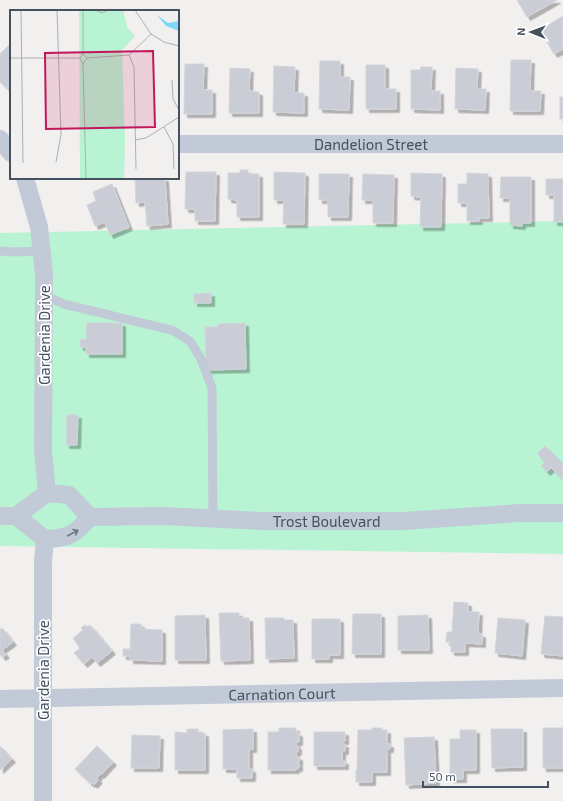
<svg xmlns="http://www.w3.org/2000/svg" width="563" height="801" viewBox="0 0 563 801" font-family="'Exo 2',sans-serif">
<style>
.green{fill:#b8f4d3}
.building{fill:#cacdd5;stroke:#d2d4db;filter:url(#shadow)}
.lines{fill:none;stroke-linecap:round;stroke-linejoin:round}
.service{stroke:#c1cad6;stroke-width:9}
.minor{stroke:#c1cad6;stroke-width:18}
.oneway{stroke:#6a7583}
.labels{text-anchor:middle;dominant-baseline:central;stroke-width:3.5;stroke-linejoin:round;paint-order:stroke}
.street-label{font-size:15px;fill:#45515f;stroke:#fff}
.inset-road{fill:none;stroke:#adb0b5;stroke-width:1}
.view{fill:#c2185b;fill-opacity:0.15;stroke:#c2185b;stroke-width:2}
.inset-edge{fill:none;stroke:#45515f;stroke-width:2}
</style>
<defs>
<filter id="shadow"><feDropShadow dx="3.5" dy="3.5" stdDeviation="0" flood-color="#0004"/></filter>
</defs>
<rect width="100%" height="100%" fill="#f2efef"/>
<path class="green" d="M563,221v333l-563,-8v-313z"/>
<g class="building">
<path d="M517,0h40l-30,17z"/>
<path d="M563,16v33l-9,5 -14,-24z"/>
<path d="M11,43v43l-3,3 -8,-7v-28z"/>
<path d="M511,60h20l-1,31h11l-1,20h-30z"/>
<path d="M320,61h20v16h10l-1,33 -30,-1z"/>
<path d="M185,64h19l-1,26h9v24h-28z"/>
<path d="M366,65h19v24h11v20h-30z"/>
<path d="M274,66l21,1 -1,26h10v20l-31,-1z"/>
<path d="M421,67h11l-1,24h9v19l-29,-1v-39h9z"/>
<path d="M230,68l20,1 -1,22 10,1v21h-30z"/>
<path d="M456,68l22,1 -1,20h9l-1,21 -30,-1z"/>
<rect x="560" y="97" width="3" height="22"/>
<path d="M240,170h8v4h11v43h-22v-17l-9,-1v-26h12z"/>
<path d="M186,172h30l-1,49h-20v-12h-10z"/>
<path d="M274,172l31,1 -1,51h-21l1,-24h-10z"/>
<path d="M411,173l31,1 -1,53h-21l1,-30 -10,-1z"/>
<path d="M467,173l21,1 1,44h-10v3h-12v-18h-9v-19h9z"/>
<path d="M319,174h30l-1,43h-20v-17h-9z"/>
<path d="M363,174l31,1 -1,48h-20v-23h-11z"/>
<path d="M501,177h30v46h-9v3l-12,-1v-27h-10z"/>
<path d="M135,178h30l3,46 -21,2 -2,-24 -9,1z"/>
<path d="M546,179h17v43h-9v-27h-8z"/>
<path d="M112,184l17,43 -19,8 -5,-13 -10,4 -8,-21 9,-4 -3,-9z"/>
<path d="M211,293v10h-17v-9z"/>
<path d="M87,323h35v31h-36v-7h-6v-8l6,1z"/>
<path d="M245,323l1,46 -40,1 -1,-43h13v-3z"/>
<path d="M67,415h11l-1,30h-11z"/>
<path d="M545,446l18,18v16l-12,-12 -4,4 -6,-6 4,-4 -8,-8z"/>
<path d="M454,602l14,1v9h11l-1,22h4v10l-17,-1v9h-14v-10h-5l1,-10h5z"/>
<path d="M219,613h20v5h10l1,42 -29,1z"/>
<path d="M353,614h28v40h-29z"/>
<path d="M205,615l1,45h-31v-44z"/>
<path d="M428,615l1,35h-31v-34z"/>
<path d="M545,616l18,1v39l-22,-2z"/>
<path d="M265,618h19v2h9l1,38 -28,1z"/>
<path d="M498,618l27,2 -3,36 -27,-3z"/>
<path d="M312,619h28v36h-11v4h-17z"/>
<path d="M131,624h10v5l21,1v31l-32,-1v-4h-7v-7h7z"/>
<path d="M85,625l2,2 3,-2 22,26 -15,12 -5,-6 -8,7 -10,-11 6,-5 -7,-10 10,-8 -2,-2z"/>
<path d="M2,628l11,14 -11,8 4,5 -4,2 -2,-3v-24z"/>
<path d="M279,728h17v5h3v9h-3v4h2v6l-2,-1v6h3v5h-3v1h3v5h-3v2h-28v-38h11z"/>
<path d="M372,728h10v2h5v14h3v5h-3v23h-15v10h-16v-12h1l1,-40h14z"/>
<rect x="543" y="728" width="20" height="40"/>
<path d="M187,729h11v4h7v37h-30v-38l12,1z"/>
<path d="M253,729v20h-4v20h3v9h-15v-9h-14v-39z"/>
<path d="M491,729h32v38l-31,1z"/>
<path d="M460,730h16v40h-13v9h-13v-40h10z"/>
<path d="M314,732h31v9h-3v3h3v7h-3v10h3v5h-31z"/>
<path d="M132,735l28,1 -1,32h-28z"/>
<path d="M434,737l2,46 -30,2 -2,-47z"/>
<path d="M0,746l12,13 -12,11z"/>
<path d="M97,746l16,16 -12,13 -1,-1 -3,4 2,2 -5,5 -2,-2 -1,1 -16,-15z"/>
</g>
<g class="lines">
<g class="service">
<path d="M0,251l14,1 29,-1"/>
<path d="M44,295l20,9 108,26 18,11 11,18 11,29 1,131"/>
</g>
<g class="minor">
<path d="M0,139l11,14"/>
<path id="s1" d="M178,144h385"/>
<path d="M25,178l14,49 5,47 -1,177 4,42"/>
<path d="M0,516h16l29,23c25,-1 29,-4 45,-22"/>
<path id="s2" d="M16,516l31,-23 22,2 21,22 73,-1 99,5h141l117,-8h43"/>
<path id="s3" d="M0,699l563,-11"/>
<path d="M43,801v-239l2,-23"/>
</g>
</g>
<defs><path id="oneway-shaft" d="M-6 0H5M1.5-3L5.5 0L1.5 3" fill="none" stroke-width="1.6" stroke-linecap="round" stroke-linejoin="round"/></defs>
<use class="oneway" href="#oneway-shaft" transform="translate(73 533) rotate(-28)"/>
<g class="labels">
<g class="street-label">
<text stroke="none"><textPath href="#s1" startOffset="193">Dandelion Street</textPath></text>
<text transform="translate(44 335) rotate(-90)">Gardenia Drive</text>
<text stroke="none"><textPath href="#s2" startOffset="328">Trost Boulevard</textPath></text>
<text transform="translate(43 670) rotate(-90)">Gardenia Drive</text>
<text stroke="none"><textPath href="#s3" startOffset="282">Carnation Court</textPath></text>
</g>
</g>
<g transform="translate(10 10)">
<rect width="169" height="169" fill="#f2efef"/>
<path d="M69,0h44l4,17 8,9 -13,14 3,92 -1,37h-44z" fill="#b8f4d3"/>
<path d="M147,5l11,8 11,-2v10l-13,-5z" fill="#80d8f7"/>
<path class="inset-road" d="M11,0l2,153M73,0v44l4,4 -4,6M85,0l7,3 6,-3M125,0l16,24 13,8 15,4M73,44l-3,4 3,6 3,115M119,45l5,12 2,102M0,48h70M77,48l42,-3 22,-21M162,70l1,19 6,11M154,117l9,17 1,25M125,130l11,-2 33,-21M46,152l5,-27 -4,-125"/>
<path class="view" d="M143,41l2,76 -109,2 -1,-76z"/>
<rect width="169" height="169" class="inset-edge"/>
</g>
<g transform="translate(531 32) rotate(271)" stroke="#ffffff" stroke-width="3" paint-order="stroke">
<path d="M0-3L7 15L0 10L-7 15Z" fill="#45515f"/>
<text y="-6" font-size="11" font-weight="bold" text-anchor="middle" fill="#45515f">N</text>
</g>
<path d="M423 781v6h125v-6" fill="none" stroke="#45515f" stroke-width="2"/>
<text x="429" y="781" font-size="12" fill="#45515f" stroke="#ffffff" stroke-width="3" paint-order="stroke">50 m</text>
</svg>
